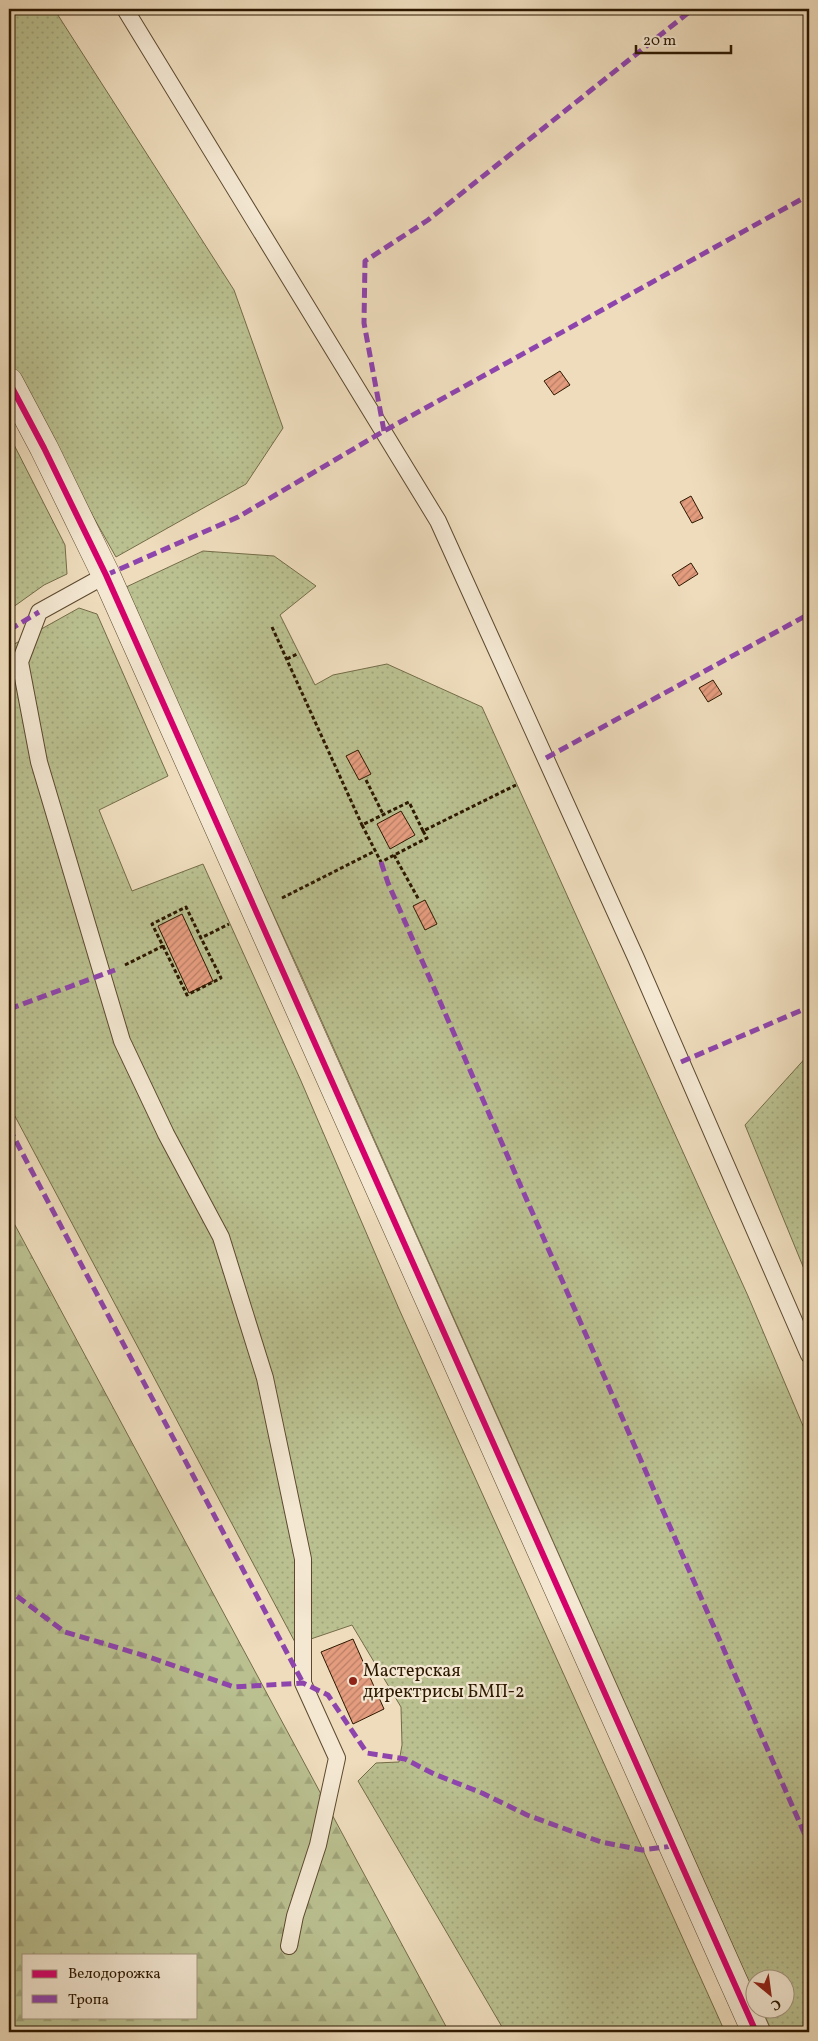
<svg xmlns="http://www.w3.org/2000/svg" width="818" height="2041" viewBox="0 0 818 2041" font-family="Vollkorn,serif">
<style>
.grass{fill:url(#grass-dots);stroke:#746c48}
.forest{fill:url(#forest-firs);stroke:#746c48;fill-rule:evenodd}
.building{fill:url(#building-hatch);stroke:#2d1800}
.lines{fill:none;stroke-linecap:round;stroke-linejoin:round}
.service-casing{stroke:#5d492f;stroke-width:18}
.minor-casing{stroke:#5d492f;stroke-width:29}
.path{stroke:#2d1800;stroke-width:3;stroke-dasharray:4 2.5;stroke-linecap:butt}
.service{stroke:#f4e8d3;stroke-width:16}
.minor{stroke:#f4e8d3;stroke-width:28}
.quiet{stroke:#8e44ad;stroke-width:5;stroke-dasharray:10 5;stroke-linecap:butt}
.cycleway-casing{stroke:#f4e8d3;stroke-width:9}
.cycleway{stroke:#d6006c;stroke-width:6}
.poi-dot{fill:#8f2418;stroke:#f4e8d3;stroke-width:2}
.labels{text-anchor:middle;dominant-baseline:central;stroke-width:4.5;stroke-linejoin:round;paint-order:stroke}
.poi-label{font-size:18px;fill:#2d1800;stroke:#f4e8d3;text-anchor:start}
</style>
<defs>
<pattern id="grass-dots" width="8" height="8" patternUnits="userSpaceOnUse" patternTransform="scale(1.25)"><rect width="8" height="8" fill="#bac090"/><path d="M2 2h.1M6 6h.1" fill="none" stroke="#a0a47a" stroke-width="1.8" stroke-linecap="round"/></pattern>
<pattern id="forest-firs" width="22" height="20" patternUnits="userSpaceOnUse" patternTransform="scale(1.25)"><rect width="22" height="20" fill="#bac090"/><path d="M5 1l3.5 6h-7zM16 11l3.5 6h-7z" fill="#a0a47a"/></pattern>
<pattern id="building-hatch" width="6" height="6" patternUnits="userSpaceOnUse" patternTransform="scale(1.25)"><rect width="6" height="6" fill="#e49c7e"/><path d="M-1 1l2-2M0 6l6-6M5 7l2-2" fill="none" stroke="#b97e65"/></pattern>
</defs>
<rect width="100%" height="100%" fill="#eedcbc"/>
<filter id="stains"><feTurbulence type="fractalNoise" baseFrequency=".004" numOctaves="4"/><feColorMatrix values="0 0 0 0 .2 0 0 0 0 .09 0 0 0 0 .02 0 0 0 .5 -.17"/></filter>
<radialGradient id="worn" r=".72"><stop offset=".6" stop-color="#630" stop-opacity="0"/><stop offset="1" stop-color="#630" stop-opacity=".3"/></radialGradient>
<g class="grass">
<path d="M9,9h45l180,281 49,138 -37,56 -130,73 -107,-189z"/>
<path d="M9,435l56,110 2,29 -23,11 -35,25z"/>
<path d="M203,551l71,5 42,30 -36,29 35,70 18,-10 54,-11 95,43 266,589 61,144v592h-37l-10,-23 24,-1v-30h-30l-1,17 -453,-1018 -178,-389z"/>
<path d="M79,608l18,6 71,162 -69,34 33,81 71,-27 98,217 98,228 326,723h-220l-147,-251 18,-18 23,-1 3,-17 -1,-38 -49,-82 -56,19 -287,-539v-458z"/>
<path d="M809,1054v227l-64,-156z"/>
</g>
<path class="forest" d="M9,1214l440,818h-440zM24,1955h172v62h-172z"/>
<g class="building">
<path d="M560,371l10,14 -16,10 -10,-14z"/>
<path d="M691,496l12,22 -11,5 -12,-21z"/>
<path d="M691,563l7,11 -19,12 -7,-11z"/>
<path d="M713,680l9,14 -14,8 -9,-14z"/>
<path d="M358,750l13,24 -12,6 -13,-24z"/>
<path d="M401,811l14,24 -25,14 -13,-25z"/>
<path d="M425,900l12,24 -12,6 -12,-24z"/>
<path d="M182,914l31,67 -24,12 -31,-67z"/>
<path d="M353,1639l31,70 -31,15 -32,-72z"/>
</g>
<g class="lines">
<defs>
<g id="service">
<path d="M125,9l313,512 198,437 173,397"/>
<path d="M106,575l-67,37 -19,50 19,100 83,279 44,93 55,103 44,141 38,181v124l34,75 -19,87 -23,71 -6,30"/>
</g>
<path id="minor" d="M9,382l35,66 62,127 650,1457"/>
</defs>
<use href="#service" class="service-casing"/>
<use href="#minor" class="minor-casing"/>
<g class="path">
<path d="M272,627l90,198"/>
<path d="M287,659l10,-5"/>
<path d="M366,780l17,34"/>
<path d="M423,831l-14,-29 -47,23 19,37 46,-24 -4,-7 93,-46"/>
<path d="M394,855l25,45"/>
<path d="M282,898l93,-47"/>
<path d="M163,946l24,49 34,-17 -20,-40"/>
<path d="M125,965l38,-19 -11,-22 34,-17 15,31 28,-14"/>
</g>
<use href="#service" class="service"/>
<use href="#minor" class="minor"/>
<g class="quiet">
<path d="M384,431l-20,-108 1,-62 63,-41 265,-211"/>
<path d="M106,575l132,-58 146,-86 425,-236"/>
<path d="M9,630l30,-18"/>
<path d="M546,758l263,-144"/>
<path d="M381,862l7,21 421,961"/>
<path d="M9,1009l106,-39"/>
<path d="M681,1062l128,-55"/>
<path d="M9,1128l294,555"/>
<path d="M9,1584l5,10 51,38 84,25 85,30 69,-4 25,12 39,58 38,6 29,15 48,19 45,22 74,27 41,8 31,-4"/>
</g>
<defs>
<path id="cycleway" d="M9,382l35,66 62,127 650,1457"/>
</defs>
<use href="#cycleway" class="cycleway-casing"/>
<use href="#cycleway" class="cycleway"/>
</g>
<circle class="poi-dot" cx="353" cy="1681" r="5"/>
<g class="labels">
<g class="poi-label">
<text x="363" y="1671">Мастерская<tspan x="363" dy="21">директрисы БМП-2</tspan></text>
</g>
</g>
<rect width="818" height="2041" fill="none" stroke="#eedcbc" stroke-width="30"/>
<rect x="10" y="10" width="798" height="2021" fill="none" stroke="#2d1800" stroke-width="2.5"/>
<rect x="15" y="15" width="788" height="2011" fill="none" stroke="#2d1800"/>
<rect x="22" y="1954" width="175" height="65" fill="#f4e8d3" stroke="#a4957f"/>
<rect x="32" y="1970" width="25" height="8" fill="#d6006c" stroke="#a4957f"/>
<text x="68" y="1978" font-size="15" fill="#2d1800">Велодорожка</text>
<rect x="32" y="1995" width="25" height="8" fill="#8e44ad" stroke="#a4957f"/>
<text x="68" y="2004" font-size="15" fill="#2d1800">Тропа</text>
<g transform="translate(770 1994) rotate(151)"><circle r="24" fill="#f4e8d3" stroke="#a4957f"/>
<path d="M0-4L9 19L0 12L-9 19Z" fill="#8f2418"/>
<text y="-8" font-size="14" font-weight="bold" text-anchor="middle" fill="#2d1800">С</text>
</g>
<path d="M636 45v8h95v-8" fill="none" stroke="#2d1800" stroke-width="2.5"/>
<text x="643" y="45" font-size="15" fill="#2d1800" stroke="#f4e8d3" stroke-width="4" paint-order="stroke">20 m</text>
<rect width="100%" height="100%" filter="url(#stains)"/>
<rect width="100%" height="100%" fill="url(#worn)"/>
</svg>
